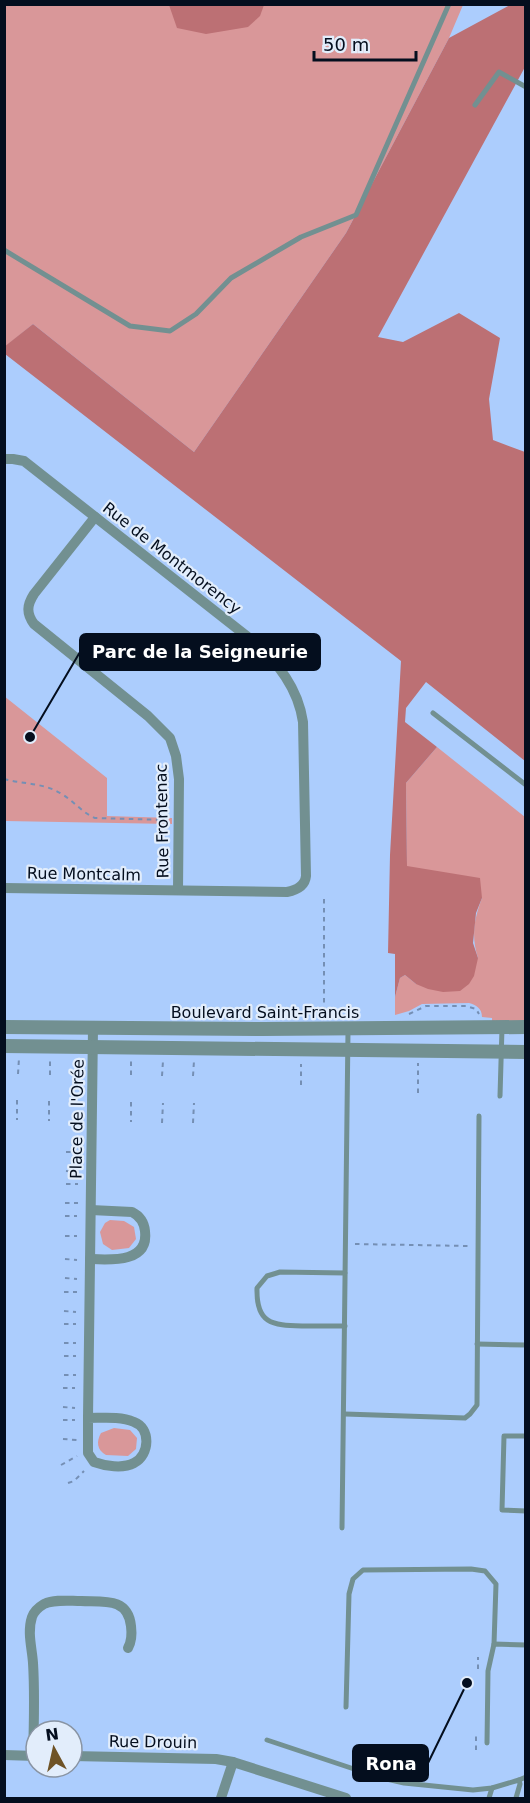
<svg xmlns="http://www.w3.org/2000/svg" width="530" height="1803" viewBox="0 0 530 1803" font-family="'DejaVu Sans',sans-serif">
<style>
.green{fill:#d99799}
.forest{fill:#bc7074}
.lines{fill:none;stroke-linecap:round;stroke-linejoin:round}
.path{stroke:#758fb4;stroke-width:2;stroke-dasharray:4.5 4.5;stroke-linecap:butt}
.service{stroke:#729091;stroke-width:5}
.minor{stroke:#729091;stroke-width:10}
.tertiary{stroke:#729091;stroke-width:14}
.labels{text-anchor:middle;dominant-baseline:central;stroke-width:4.5;stroke-linejoin:round;paint-order:stroke}
.street-label{font-size:16px;fill:#040e1e;stroke:#e2edfb}
.leader{fill:none;stroke:#040e1e;stroke-width:2}
.callout-dot{fill:#040e1e;stroke:#e2edfb;stroke-width:2}
.callout{fill:#040e1e;stroke:#040e1e;stroke-width:2}
.callout-label{font-size:18px;text-anchor:middle;font-weight:bold;fill:#fff}
</style>
<rect width="100%" height="100%" fill="#accdfd"/>
<g class="green">
<path d="M5,5h458l-14,33 -103,195 -152,219 -161,-128 -28,23z"/>
<path d="M4,696l103,82v38l65,2v6l-167,-3z"/>
<path d="M437,747l88,70v204h-33v-3l-10,-1c0,-9 -6,-12 -13,-14l-47,1 -13,7 -14,4v-18l5,-19 5,-3 11,9 62,-26c-7,-22 -4,-39 4,-60l-75,-31 -1,-84z"/>
<path d="M110,1220l14,1 10,6 2,12 -7,9 -17,2 -9,-6 -3,-12 5,-9z"/>
<path d="M114,1428l16,2 7,8 -1,11 -8,7 -22,-1c-9,-5 -10,-13 -5,-22z"/>
</g>
<g class="forest">
<path d="M169,5l95,-1v1l-4,11 -12,11 -42,7 -29,-6z"/>
<path d="M510,5h15v62l-147,270 25,5 56,-29 41,25 -11,61 4,41 32,12v309l-99,-79 -20,26 -1,14 32,25 -31,36 1,83 73,12 2,20 -6,15 -3,30 5,15 -4,18 -5,8 -9,7 -17,1 -15,-3 -12,-5 -11,-9 -5,3 -5,19v-43l-7,-1 2,-98 11,-194 -396,-307 -1,-7 29,-23 161,128 152,-219 103,-195z"/>
</g>
<g class="lines">
<g class="path">
<path d="M4,779c18,5 40,4 56,14 13,7 21,19 35,25l72,2"/>
<path d="M324,899v117"/>
<path d="M409,1014l17,-8h40l10,3 3,5"/>
<path d="M18,1074l1,-16"/>
<path d="M50,1075v-15"/>
<path d="M131,1075v-15"/>
<path d="M162,1076l1,-15"/>
<path d="M193,1076l1,-15"/>
<path d="M301,1085v-21"/>
<path d="M418,1093v-30"/>
<path d="M17,1100v20"/>
<path d="M49,1101v20"/>
<path d="M131,1102v20"/>
<path d="M162,1123l1,-20"/>
<path d="M193,1123l1,-20"/>
<path d="M66,1152h12"/>
<path d="M66,1171l12,1"/>
<path d="M66,1184h12"/>
<path d="M65,1203h13"/>
<path d="M65,1216h12"/>
<path d="M65,1236h12"/>
<path d="M355,1244l114,2"/>
<path d="M65,1259l12,1"/>
<path d="M65,1278l12,1"/>
<path d="M64,1292h13"/>
<path d="M64,1311l12,1"/>
<path d="M64,1324h12"/>
<path d="M64,1343h12"/>
<path d="M64,1356h12"/>
<path d="M64,1375h12"/>
<path d="M63,1388h12"/>
<path d="M63,1407l12,1"/>
<path d="M63,1420h12"/>
<path d="M63,1439l14,1"/>
<path d="M61,1465l16,-9"/>
<path d="M68,1483l6,-2 10,-10"/>
<path d="M478,1669v-12"/>
<path d="M476,1750v-15"/>
</g>
<g class="service">
<path d="M475,105l24,-33 27,15"/>
<path d="M4,250l126,76 40,5 26,-17 35,-36 70,-41 55,-22 93,-211"/>
<path d="M433,713l93,72"/>
<path d="M500,1096l2,-68"/>
<path d="M345,1273l-65,-1 -13,4 -10,12c-1,36 15,37 45,38 15,0 29,0 43,0"/>
<path d="M477,1344l49,1"/>
<path d="M345,1414l120,4 5,-4 7,-9 2,-289"/>
<path d="M526,1436h-22l-2,74 24,1"/>
<path d="M342,1528l6,-497"/>
<path d="M346,1707l3,-113 4,-15 10,-9 108,-1 14,2 11,13 -2,60"/>
<path d="M267,1740l111,37 26,6 69,7 19,-2 27,-8"/>
<path d="M487,1743l1,-72 6,-27 32,1"/>
<path d="M489,1798l3,-10"/>
<path d="M516,1798l4,-14 -1,-4 7,-3"/>
</g>
<g class="minor">
<path d="M4,459h9l11,2 229,180c25,22 45,47 50,81l3,154c-1,10 -9,14 -19,16l-283,-4"/>
<path d="M95,517l-61,77c-7,11 -8,19 0,30l114,92 22,22 6,18 3,23 -1,111"/>
<path d="M90,1259c21,1 59,4 55,-28 -1,-9 -5,-15 -13,-19l-41,-2"/>
<path d="M88,1418c15,0 32,-2 46,4 17,6 16,33 0,41 -11,6 -29,3 -40,-1l-6,-9v-35l5,-390"/>
<path d="M4,1755l32,1"/>
<path d="M33,1756c1,-31 2,-62 0,-93 -1,-15 -6,-31 -1,-46 2,-6 7,-10 12,-13 11,-5 25,-3 37,-3 22,1 47,-4 50,25 1,8 1,15 -3,22"/>
<path d="M72,1756l144,3 17,3 113,36"/>
<path d="M221,1798l12,-36"/>
</g>
<g class="tertiary">
<path d="M4,1027l259,2 263,-2"/>
<path d="M4,1046l522,6"/>
</g>
</g>
<g class="labels">
<g class="street-label">
<text transform="translate(172 558) rotate(38)">Rue de Montmorency</text>
<text transform="translate(162 821) rotate(-91)">Rue Frontenac</text>
<text transform="translate(84 874) rotate(1)">Rue Montcalm</text>
<text x="265" y="1012">Boulevard Saint-Francis</text>
<text transform="translate(77 1119) rotate(-89)">Place de l'Orée</text>
<text transform="translate(153 1742) rotate(1)">Rue Drouin</text>
</g>
</g>
<path class="leader" d="M30 737L80 652M467 1683L428 1763"/>
<g class="callout-dot">
<circle cx="30" cy="737" r="6"/>
<circle cx="467" cy="1683" r="6"/>
</g>
<g class="callout">
<rect x="80" y="634" width="240" height="36" rx="6"/>
<rect x="353" y="1745" width="75" height="36" rx="6"/>
</g>
<g class="callout-label">
<text x="200" y="658">Parc de la Seigneurie</text>
<text x="391" y="1770">Rona</text>
</g>
<rect width="530" height="1803" fill="none" stroke="#040e1e" stroke-width="12"/>
<g transform="translate(54 1749) rotate(352)"><circle r="28" fill="#e2edfb" stroke="#8994a3" stroke-width="1.5"/>
<path d="M0-4.5L10 22L0 15L-10 22Z" fill="#6f5326"/>
<text y="-9" font-size="16" font-weight="bold" text-anchor="middle" fill="#040e1e">N</text>
</g>
<path d="M314 51v9h102v-9" fill="none" stroke="#040e1e" stroke-width="3"/>
<text x="323" y="51" font-size="18" fill="#040e1e" stroke="#e2edfb" stroke-width="4.5" paint-order="stroke">50 m</text>
</svg>
